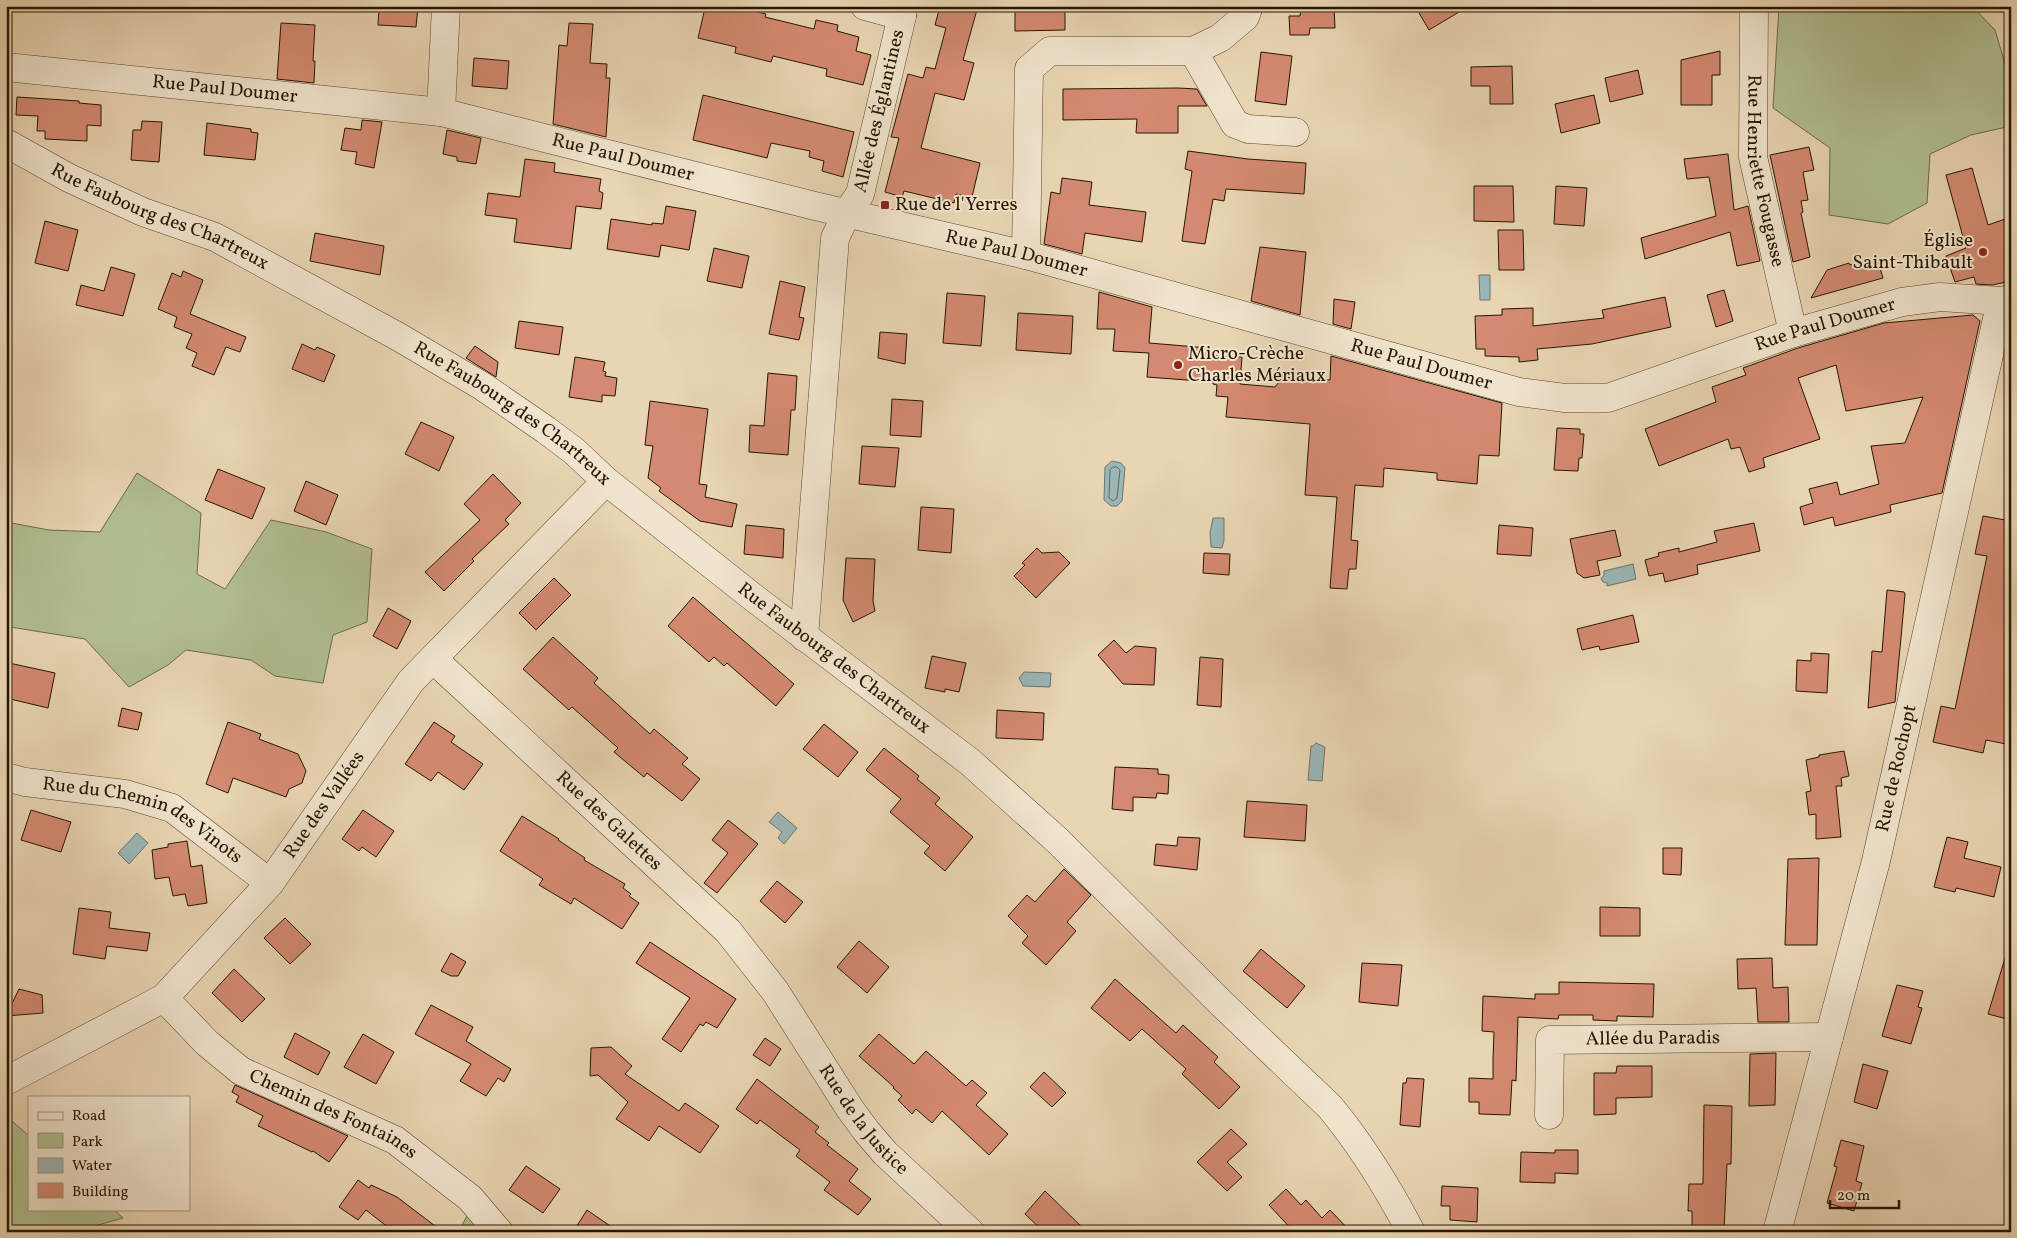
<svg xmlns="http://www.w3.org/2000/svg" width="2017" height="1238" viewBox="0 0 2017 1238" font-family="Vollkorn,serif">
<style>
.green{fill:#b1be91;stroke:#6c6a49}
.water{fill:#9bb6b7;stroke:#6c766e}
.lines{fill:none;stroke-linecap:round;stroke-linejoin:round}
.shore{stroke:#60665c;stroke-width:1}
.building{fill:#d48a72;stroke:#261601}
.minor-casing{stroke:#57462e;stroke-width:29}
.minor{stroke:#f1e4ce;stroke-width:28}
.poi-dot{fill:#8f2418;stroke:#f1e4ce;stroke-width:2}
.labels{text-anchor:middle;dominant-baseline:central;stroke-width:4;stroke-linejoin:round;paint-order:stroke}
.street-label{font-size:19px;fill:#261601;stroke:#f1e4ce}
.poi-label{font-size:19px;fill:#261601;stroke:#f1e4ce;text-anchor:start}
</style>
<rect width="100%" height="100%" fill="#e9d5b3"/>
<filter id="stains"><feTurbulence type="fractalNoise" baseFrequency=".004" numOctaves="4"/><feColorMatrix values="0 0 0 0 .2 0 0 0 0 .09 0 0 0 0 .02 0 0 0 .5 -.17"/></filter>
<radialGradient id="worn" r=".72"><stop offset=".6" stop-color="#630" stop-opacity="0"/><stop offset="1" stop-color="#630" stop-opacity=".3"/></radialGradient>
<g class="green">
<path d="M1779,6h193l23,24 16,54v42l-40,9 -41,19 -3,49 -39,21 -59,-9 1,-67 -57,-40z"/>
<path d="M137,473l64,40 -4,61 28,15 46,-69 55,12 46,17 -5,73 -34,13 -10,48 -48,-7 -24,-16 -65,-10 -18,15 -39,22 -44,-48 -75,-12 -4,-5v-100l43,8 51,2z"/>
<path d="M12,1121l17,15v73h84l10,9 -39,11 -1,3h-77v-105z"/>
<path d="M471,1209l19,23h-32z"/>
</g>
<g class="water">
<path d="M1479,275h11v25h-10z"/>
<path d="M1112,461l9,2 4,5 -3,33 -5,5h-6l-7,-6 1,-33z"/>
<path d="M1213,518h11v22l-2,8 -11,-1 -1,-14z"/>
<path d="M1633,564l3,15 -29,7v-3l-4,-1 -2,-3 3,-4v-4z"/>
<path d="M1024,672l27,1 -1,14 -27,-1 -4,-8z"/>
<path d="M1316,743l9,4 -3,34 -14,-1 3,-34h2z"/>
<path d="M778,812l19,16 -13,16 -6,-6 4,-6 -13,-10z"/>
<path d="M137,833l11,10 -19,21 -11,-11z"/>
</g>
<g class="lines">
<path class="shore" d="M1113,467h4l3,3 -3,28 -4,3 -4,-3 1,-28z"/>
</g>
<g class="building">
<path d="M379,6h39l-2,21 -38,-2z"/>
<path d="M722,6h24v3l20,5 -1,3 49,12 2,-9 22,5 -1,6 22,6 -3,14 15,4 -8,30 -37,-9 1,-7 -54,-13 -2,6 -36,-9 1,-6 -38,-9 7,-30 16,3z"/>
<path d="M940,6h38l-15,54 11,3 -10,37 -29,-7 -14,55 59,15 -8,34 -16,-3 -2,9 -50,-12 -2,6 -17,-5 14,-54 -8,-1 17,-63 15,4 3,-11 9,2 11,-41 -11,-3z"/>
<path d="M1015,6h50v24l-50,1z"/>
<path d="M1301,6h33l1,22h-25l-1,7h-19l-1,-19h11z"/>
<path d="M1415,6h54l-40,24z"/>
<path d="M281,23l34,2 -2,36h2l-1,22 -37,-4z"/>
<path d="M569,23l24,1 -3,39 17,1 -1,14h4l-4,59 -53,-13 6,-79 8,1z"/>
<path d="M1720,51v24h-8v30h-31v-45z"/>
<path d="M1261,52l31,4 -6,49 -31,-4z"/>
<path d="M474,58l35,3 -2,28 -35,-3z"/>
<path d="M1512,66l1,38h-23v-18h-19v-19z"/>
<path d="M1638,70l5,24 -33,8 -5,-24z"/>
<path d="M1178,88l19,1 10,17h-29v27h-42l1,-14 -74,1v-31z"/>
<path d="M703,95l151,37 -11,45 -21,-6 2,-10 -15,-4 1,-6 -39,-8 -4,15 -74,-18z"/>
<path d="M1594,95l6,28 -39,10 -6,-29z"/>
<path d="M17,97l62,4v2l22,2v21l-14,-1v16l-42,-2v-8h-8l1,-15 -22,-1z"/>
<path d="M362,120l20,2 -8,46 -19,-4 2,-12 -16,-2 4,-22 16,2z"/>
<path d="M142,121l20,1 -3,40 -28,-2 2,-30h8z"/>
<path d="M207,123l44,6v3l7,1 -3,27 -51,-5z"/>
<path d="M447,130l34,8 -5,26 -19,-3v-4l-14,-3z"/>
<path d="M1809,147l5,23 -11,2 5,28 -7,1 2,11 -2,1 9,44 -17,5 -23,-107z"/>
<path d="M1188,151l60,8 58,4 -2,31 -78,-5 -2,12 -11,-2 -8,45 -23,-3 10,-70 -7,-2z"/>
<path d="M1728,154l6,56 14,-4 12,55 -23,5 -7,-34 -85,27 -4,-21 75,-22 -7,-39 -22,2 -3,-20z"/>
<path d="M525,159l30,4 -1,9 47,7 -2,12 4,2 -2,16 -25,-3 -5,43 -57,-7 3,-23 -32,-4 3,-22 32,4z"/>
<path d="M1972,168l16,57 23,-8v64l-19,4 -16,-1 -2,-7 -19,5 -9,-26 20,-8 -20,-73z"/>
<path d="M1062,178l30,4 -3,23 57,7 -4,30 -57,-9 -3,21 -38,-10 7,-52 9,2z"/>
<path d="M1474,186h39l1,36 -40,-1z"/>
<path d="M1556,186l31,2 -3,38 -30,-2z"/>
<path d="M666,206l30,5 -7,39 -28,-5 -2,12 -52,-8 4,-30 41,6v-2l11,1z"/>
<path d="M45,221l33,9 -10,41 -33,-8z"/>
<path d="M1498,230h25l1,40h-25z"/>
<path d="M315,233l69,13 -4,29 -70,-14z"/>
<path d="M1260,247l46,5 -6,63 -49,-14z"/>
<path d="M714,248l35,8 -7,32 -35,-7z"/>
<path d="M1877,258l6,20 -72,20 16,-28 22,-7 1,2z"/>
<path d="M111,267l24,7 -12,42 -47,-11 5,-20 23,6z"/>
<path d="M183,271l20,9 -13,34 56,23 -6,15 -14,-5 -12,28 -22,-9 5,-13 -11,-5 6,-14 -18,-7 3,-10 -19,-8 14,-36 9,4z"/>
<path d="M780,281l25,6 -6,30 5,1 -5,22 -30,-6z"/>
<path d="M1724,290l9,31 -17,6 -9,-32z"/>
<path d="M1099,292l53,15 -3,36 60,5 -1,7 34,2 -2,27 35,3 8,-10 47,3 1,-24 171,47 -3,53 -20,-1 -2,29 -40,-4v-7l-53,-5 -1,19 -28,-2 -4,55 7,1 -2,28h-7l-2,20 -17,-1 7,-91 -32,-2 5,-71 -84,-7 2,-20 -12,-1 1,-11 -4,-1v-2l-66,-5 2,-24 -36,-2 2,-22h-18z"/>
<path d="M947,293l38,3 -4,50 -38,-3z"/>
<path d="M1665,297l6,30 -79,17 -55,5 1,11 -19,2v-5l-34,-1v-7h-9l-1,-33 27,-1v-6l31,-1v18l71,-8 -2,-8z"/>
<path d="M1334,299l21,3 -4,27 -18,-5z"/>
<path d="M1018,313l55,3 -2,38 -55,-4z"/>
<path d="M1973,315l7,6 -38,172 -52,12 1,7 -56,14 -2,-9 -29,8 -4,-18 13,-4 -4,-14 28,-7 3,13 39,-11 -8,-38 34,-3 18,-46 -77,14 -10,-46 -38,13 22,61 -57,19 2,9 -16,5 -9,-25 -9,2 -3,-10 -69,27 -14,-37 71,-27 -4,-15 34,-12 -3,-7 55,-20 86,-25z"/>
<path d="M519,321l44,6 -4,28 -44,-7z"/>
<path d="M880,332l27,2 -2,30 -27,-6z"/>
<path d="M302,344l13,6 2,-3 18,8 -11,27 -32,-13z"/>
<path d="M475,346l23,16 -2,15 -30,-19z"/>
<path d="M575,357l30,5 -2,9 3,1 -1,4 12,2 -2,18 -13,-1v7l-33,-5z"/>
<path d="M768,373l29,3 -2,34h-4l-3,45 -39,-3 1,-27 14,1z"/>
<path d="M892,399l31,2 -2,36 -31,-2z"/>
<path d="M650,401l58,8 -9,75 8,1 -2,12 32,7 -5,23 -32,-6 -41,-30 2,-3 -13,-10 5,-32 -8,-1z"/>
<path d="M421,422l33,15 -15,34 -34,-17z"/>
<path d="M1557,428l23,1v5h4l-2,24h-3l-1,13 -24,-1z"/>
<path d="M862,446l37,2 -4,39 -36,-3z"/>
<path d="M218,469l47,19 -13,31 -47,-19z"/>
<path d="M493,474l28,29 -16,17 4,4 -37,35 2,2 -30,30 -19,-19 55,-52 -16,-16z"/>
<path d="M306,481l32,14 -12,30 -32,-14z"/>
<path d="M921,507l33,2 -3,44 -33,-3z"/>
<path d="M1983,516l28,5v224l-25,-5 -3,13 -50,-11 8,-36 14,3 15,-71 17,-82 -12,-2z"/>
<path d="M1754,523l6,28 -63,14 1,9 -33,8 -2,-9 -14,3 -4,-16 14,-4 -1,-3 21,-5v4l38,-10 -3,-11z"/>
<path d="M746,525l38,4 -1,29 -39,-4z"/>
<path d="M1499,525l34,3 -2,28 -34,-2z"/>
<path d="M1615,530l6,26 -24,5 3,14 -16,3 -7,-5 -7,-34z"/>
<path d="M1037,548l5,5 17,-1 11,11 -34,35 -22,-22 11,-11 -3,-2z"/>
<path d="M1204,553l26,1 -1,21 -26,-2z"/>
<path d="M846,558l29,1 -2,42 2,10 -22,11 -10,-22z"/>
<path d="M554,578l17,17 -35,35 -17,-17z"/>
<path d="M1887,590l17,2 1,2 -10,108 -27,6 4,-57 10,1z"/>
<path d="M693,597l101,87 -18,22 -49,-43 -3,3 -10,-9 -5,5 -41,-36z"/>
<path d="M388,608l23,13 -14,28 -24,-13z"/>
<path d="M1633,615l6,27 -39,8 -1,-4 -17,4 -5,-21z"/>
<path d="M553,637l45,41 -4,5 56,51 4,-5 34,29 -6,6 18,15 -18,22 -35,-28 -3,4 -30,-25 4,-4 -46,-41 -3,3 -46,-41z"/>
<path d="M1114,640l12,13 9,-7 21,2 -2,37 -31,-1 -25,-29z"/>
<path d="M1811,653l18,1 -2,39 -31,-2 1,-31 14,1z"/>
<path d="M932,656l34,7 -7,29 -14,-3v3l-20,-4z"/>
<path d="M1200,657l23,2 -2,48 -24,-2z"/>
<path d="M9,663l46,10 -7,35 -42,-10v-24z"/>
<path d="M122,708l20,5 -4,17 -20,-4z"/>
<path d="M997,710l47,3 -1,27 -47,-2z"/>
<path d="M228,722l33,12 -2,5 39,15 8,17 -4,12 -13,6 -3,8 -53,-19 -5,15 -22,-9z"/>
<path d="M434,722l21,14 -4,6 32,22 -19,26 -26,-18 -7,9 -26,-17z"/>
<path d="M824,724l34,28 -20,25 -35,-28z"/>
<path d="M884,748l35,28 -2,3 23,19 -5,6 38,33 -28,34 -21,-18 6,-7 -40,-34 11,-13 -35,-29z"/>
<path d="M1844,751l5,25 -8,2 1,8h-6l5,51 -25,2v-25l-7,1 -3,-23 5,-1 -5,-31 13,-3v-2z"/>
<path d="M1115,767l43,2v5l11,1 -1,19 -11,-1 -1,5 -23,-1v14l-21,-2z"/>
<path d="M1247,801l60,4 -2,36 -61,-4z"/>
<path d="M31,810l40,12 -10,30 -40,-12z"/>
<path d="M363,810l31,21 -18,26 -14,-10 -3,4 -17,-12z"/>
<path d="M522,816l37,23 -1,1 27,18 -1,2 41,24 -2,4 8,6 -2,2 10,7 -17,26 -48,-31 -3,6 -32,-19 4,-6 -43,-28z"/>
<path d="M728,820l30,24 -41,49 -13,-10 24,-30 -16,-13z"/>
<path d="M1178,837l22,1 -3,32 -43,-5 2,-21 21,2z"/>
<path d="M1947,837l21,5 -4,16 37,9 -7,30 -38,-9 -1,4 -21,-5z"/>
<path d="M187,841l4,26 11,-2 5,38 -19,3 -3,-12 -12,2 -4,-19 -14,2 -3,-29 16,-3v-3z"/>
<path d="M1663,848h19l-1,27 -18,-1z"/>
<path d="M1819,858l-2,87h-32l3,-86z"/>
<path d="M1064,869l27,26 -24,27 9,9 -30,34 -24,-22 6,-7 -20,-20 19,-21 8,7z"/>
<path d="M777,881l26,21 -18,21 -25,-22z"/>
<path d="M1600,907l40,1v28h-40z"/>
<path d="M79,908l32,4 -2,16 41,5 -3,18 -40,-5 -2,13 -32,-5z"/>
<path d="M285,918l26,26 -21,20 -26,-26z"/>
<path d="M859,941l30,26 -22,26 -30,-26z"/>
<path d="M650,942l86,57 -19,29 -11,-6 -3,4 -3,-2 -19,28 -19,-13 28,-41 -54,-35z"/>
<path d="M1261,949l44,37 -18,22 -44,-37z"/>
<path d="M451,953l15,9 -8,14h-7l-10,-5z"/>
<path d="M2006,955h5v65l-23,-6z"/>
<path d="M1772,958l1,30 15,-1 1,35h-31l-2,-34 -18,1 -1,-30z"/>
<path d="M1362,963l40,2 -4,41 -39,-4z"/>
<path d="M234,969l31,30 -23,23 -30,-29z"/>
<path d="M1115,979l61,54 7,-8 35,32 -4,5 26,25 -21,22 -37,-35 4,-5 -44,-40 -12,12 -39,-33z"/>
<path d="M1559,982l95,2 -1,33 -36,-1v5l-24,-1v-5h-34l-1,4 -40,-2 -2,64 -4,-1 -2,35 -31,-1v-12h-10v-24l24,1v-20l1,-27 -12,-1 1,-35 52,3v-5h24z"/>
<path d="M1897,985l26,6 -5,16 4,1 -11,36 -29,-8z"/>
<path d="M19,989l23,6 1,18 -37,3z"/>
<path d="M431,1005l42,22 -7,14 45,28 -7,13 -6,-4 -12,18 -26,-15 11,-17 -56,-30z"/>
<path d="M295,1033l35,19 -12,23 -34,-18z"/>
<path d="M363,1034l31,18 -18,32 -32,-17z"/>
<path d="M879,1034l35,30 12,-13 40,35 6,-6 15,13 -11,12 32,29 -19,21 -47,-44 -10,12 -16,-14 -4,5 -14,-14 4,-4 -9,-8 1,-1 -35,-31z"/>
<path d="M765,1038l16,11 -11,17 -17,-11z"/>
<path d="M611,1047l21,19 -7,8 54,37 6,-8 34,23 -19,27 -41,-27 -10,15 -33,-22 12,-17 -30,-27 -8,1 1,-28z"/>
<path d="M1776,1053l-1,52 -26,1 1,-52z"/>
<path d="M1863,1064l25,7 -11,38 -23,-7z"/>
<path d="M1617,1066h35v31l-36,1v16l-22,1v-42h22z"/>
<path d="M1044,1072l22,21 -14,14 -22,-20z"/>
<path d="M1407,1078l17,1 -4,48 -20,-2 3,-42h3z"/>
<path d="M757,1079l62,48 -4,5 14,11 -2,2 31,24 -9,12 22,18 -13,16 -34,-25 6,-8 -34,-26 4,-6 -40,-30 -3,4 -21,-15z"/>
<path d="M235,1085l113,51 -19,26 -16,-11 -1,1 -54,-26 5,-10 -27,-14 3,-6 -7,-4z"/>
<path d="M1704,1105l28,1 -1,58h-4l-3,68h-32v-21h-4l1,-27h14z"/>
<path d="M1231,1129l16,15 -20,18 15,15 -15,14 -30,-29z"/>
<path d="M1841,1140l23,6 -8,35 6,2 -8,28 -27,-8 10,-36 -3,-1z"/>
<path d="M1555,1150h23v24l-23,-1v10l-35,-1 1,-30 34,1z"/>
<path d="M526,1166l34,23 -17,24 -34,-23z"/>
<path d="M358,1180l11,8 2,-3 26,12 46,35h-49l-28,-22 -8,10 -19,-13z"/>
<path d="M1442,1186l36,2 -1,34 -27,-2v-14h-9z"/>
<path d="M1286,1189l15,16 5,-5 16,18 8,-8 21,22h-57l-25,-27z"/>
<path d="M1045,1191l42,41h-43l-19,-18z"/>
<path d="M587,1210l32,22h-46z"/>
</g>
<g class="lines">
<defs>
<g id="minor">
<path d="M865,6l37,10"/>
<path id="s1" d="M1754,6l-1,151 40,176"/>
<path d="M1193,51l42,73 13,5 47,3"/>
<path id="s2" d="M6,67l435,45 374,94 211,49 493,137 46,6h43l185,-65 109,-31 38,-5 61,4 10,-2"/>
<path d="M441,112l5,-106"/>
<path id="s3" d="M6,143l63,35 74,34 72,25 182,99 85,50 64,44 28,21 32,30 148,117 216,164 88,79 165,164 107,102c33,40 57,79 81,125"/>
<path d="M1026,255l3,-186 21,-18h143l27,-13 25,-21 4,-11"/>
<path id="s4" d="M804,637l31,-399 12,-25 13,-19 42,-178v-10"/>
<path id="s5" d="M433,659l295,272 47,60 75,118 17,23 18,21 85,79"/>
<path id="s6" d="M6,777l19,5 100,12 47,14 98,75"/>
<path id="s7" d="M164,998l43,45 34,28 154,69 75,58 29,34"/>
<path id="s8" d="M6,1081l158,-83 106,-115 141,-202 195,-200"/>
<path id="s9" d="M1549,1115l1,-75 279,-3"/>
<path id="s10" d="M1777,1232l99,-371 125,-560"/>
</g>
</defs>
<use href="#minor" class="minor-casing"/>
<use href="#minor" class="minor"/>
</g>
<g class="poi-dot">
<rect x="880" y="200" width="10" height="10" rx="2.5"/>
<circle cx="1983" cy="252" r="5"/>
<circle cx="1178" cy="365" r="5"/>
</g>
<g class="labels">
<g class="street-label">
<text stroke="none"><textPath href="#s2" startOffset="220">Rue Paul Doumer</textPath></text>
<text stroke="none"><textPath href="#s4" startOffset="536">Allée des Églantines</textPath></text>
<text stroke="none"><textPath href="#s2" startOffset="625">Rue Paul Doumer</textPath></text>
<text stroke="none"><textPath href="#s1" startOffset="166">Rue Henriette Fougasse</textPath></text>
<text stroke="none"><textPath href="#s3" startOffset="171">Rue Faubourg des Chartreux</textPath></text>
<text stroke="none"><textPath href="#s2" startOffset="1030">Rue Paul Doumer</textPath></text>
<text stroke="none"><textPath href="#s2" startOffset="1870">Rue Paul Doumer</textPath></text>
<text stroke="none"><textPath href="#s2" startOffset="1450">Rue Paul Doumer</textPath></text>
<text stroke="none"><textPath href="#s3" startOffset="576">Rue Faubourg des Chartreux</textPath></text>
<text stroke="none"><textPath href="#s3" startOffset="981">Rue Faubourg des Chartreux</textPath></text>
<text stroke="none"><textPath href="#s10" startOffset="479">Rue de Rochopt</textPath></text>
<text stroke="none"><textPath href="#s8" startOffset="430">Rue des Vallées</textPath></text>
<text stroke="none"><textPath href="#s5" startOffset="239">Rue des Galettes</textPath></text>
<text stroke="none"><textPath href="#s6" startOffset="146">Rue du Chemin des Vinots</textPath></text>
<text stroke="none"><textPath href="#s9" startOffset="178">Allée du Paradis</textPath></text>
<text stroke="none"><textPath href="#s7" startOffset="208">Chemin des Fontaines</textPath></text>
<text stroke="none"><textPath href="#s5" startOffset="634">Rue de la Justice</textPath></text>
</g>
<g class="poi-label">
<text x="895" y="205">Rue de l'Yerres</text>
<text x="1973" y="241" text-anchor="end">Église<tspan x="1973" dy="22">Saint-Thibault</tspan></text>
<text x="1188" y="354">Micro-Crèche<tspan x="1188" dy="22">Charles Mériaux</tspan></text>
</g>
</g>
<rect width="2017" height="1238" fill="none" stroke="#e9d5b3" stroke-width="25"/>
<rect x="8" y="8" width="2002" height="1223" fill="none" stroke="#261601" stroke-width="2.5"/>
<rect x="12" y="12" width="1992" height="1213" fill="none" stroke="#261601"/>
<rect x="28" y="1096" width="162" height="115" fill="#f1e4ce" stroke="#a0927c"/>
<rect x="38" y="1112" width="25" height="8" fill="#f1e4ce" stroke="#a0927c"/>
<text x="72" y="1120" font-size="15" fill="#261601">Road</text>
<rect x="38" y="1133" width="25" height="15" fill="#b1be91" stroke="#a0927c"/>
<text x="72" y="1146" font-size="15" fill="#261601">Park</text>
<rect x="38" y="1158" width="25" height="15" fill="#9bb6b7" stroke="#a0927c"/>
<text x="72" y="1170" font-size="15" fill="#261601">Water</text>
<rect x="38" y="1183" width="25" height="15" fill="#d48a72" stroke="#a0927c"/>
<text x="72" y="1196" font-size="15" fill="#261601">Building</text>
<path d="M1830 1200v8h69v-8" fill="none" stroke="#261601" stroke-width="2.5"/>
<text x="1837" y="1200" font-size="15" fill="#261601" stroke="#f1e4ce" stroke-width="4" paint-order="stroke">20 m</text>
<rect width="100%" height="100%" filter="url(#stains)"/>
<rect width="100%" height="100%" fill="url(#worn)"/>
</svg>
